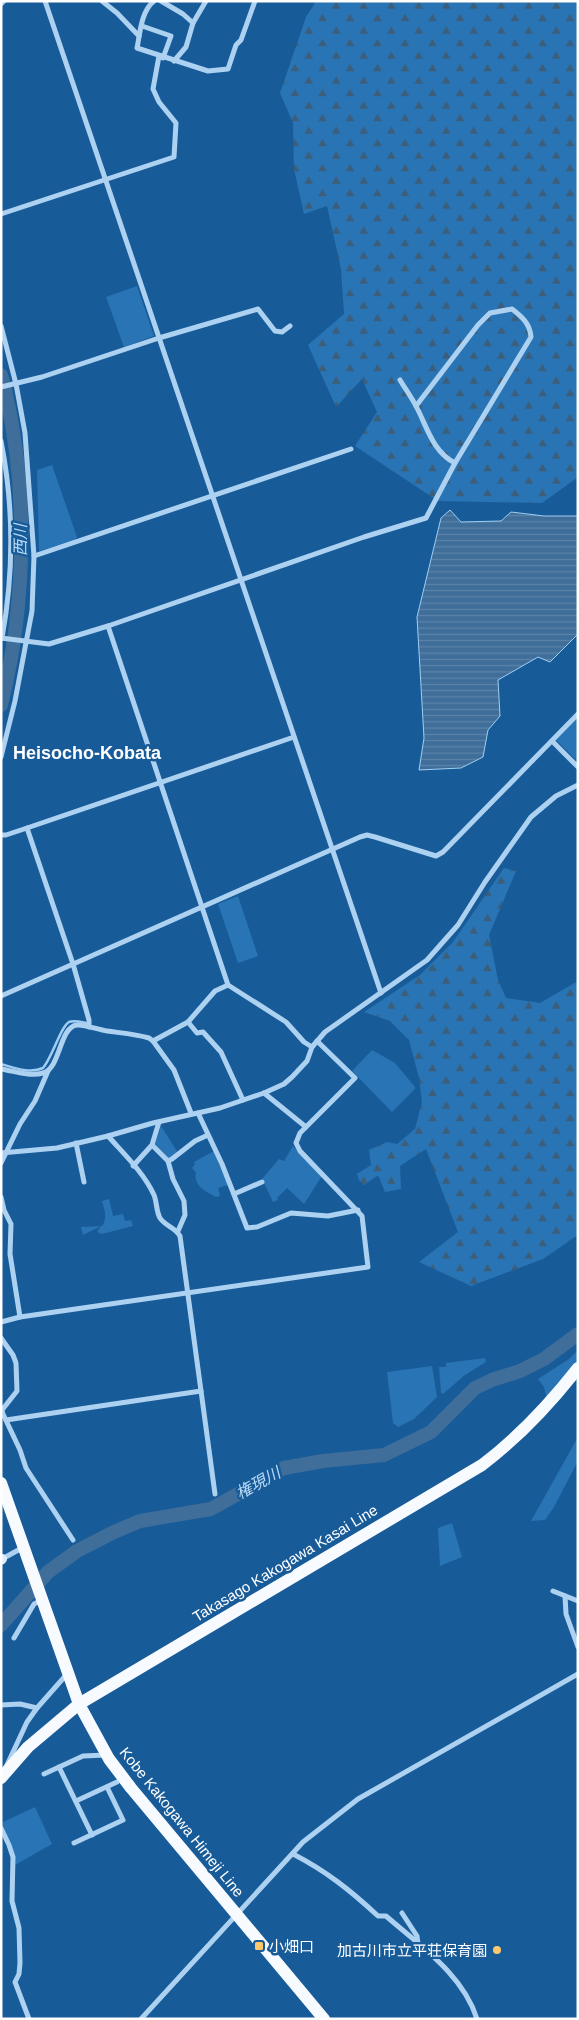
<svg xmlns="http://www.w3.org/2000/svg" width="579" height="2020" viewBox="0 0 579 2020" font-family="Helvetica,'Noto Sans JP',sans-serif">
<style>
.green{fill:#2874b5}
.forest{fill:url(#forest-firs)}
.water{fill:url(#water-rules);stroke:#a0cef3}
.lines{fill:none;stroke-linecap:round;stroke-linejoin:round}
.stream{stroke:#a0cef3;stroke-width:2.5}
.river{stroke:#3f6e9a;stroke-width:14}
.minor{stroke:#add1f1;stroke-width:5}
.secondary{stroke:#dbecfc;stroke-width:10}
.primary{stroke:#f7fbff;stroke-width:12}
.poi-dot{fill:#ffc86d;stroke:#185b99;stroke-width:2}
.labels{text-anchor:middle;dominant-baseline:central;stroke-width:5;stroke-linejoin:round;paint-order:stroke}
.street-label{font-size:15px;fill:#fff;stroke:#185b99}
.poi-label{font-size:15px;fill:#fff;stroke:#185b99;text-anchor:start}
.water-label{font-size:16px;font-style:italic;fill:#b9dbf8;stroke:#185b99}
.quarter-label{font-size:18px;font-weight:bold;fill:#fff;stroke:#185b99}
</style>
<defs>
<pattern id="forest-firs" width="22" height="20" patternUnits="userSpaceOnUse" patternTransform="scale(1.25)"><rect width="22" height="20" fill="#2874b5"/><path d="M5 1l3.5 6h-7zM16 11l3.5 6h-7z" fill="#3c5e7b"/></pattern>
<pattern id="water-rules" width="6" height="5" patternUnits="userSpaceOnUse" patternTransform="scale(1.25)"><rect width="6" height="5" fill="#3f6e9a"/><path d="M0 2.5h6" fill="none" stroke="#5c84a9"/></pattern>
</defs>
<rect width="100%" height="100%" fill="#185b99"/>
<g class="green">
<path d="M137,286l17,50 -30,11 -18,-50z"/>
<path d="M52,465l25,72 -3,4 -35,10 -2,-81z"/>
<path d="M578,717v45l-22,-22z"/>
<path d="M238,896l20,60 -20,7 -20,-59z"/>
<path d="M372,1050l23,13 20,24v2l-23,23 -40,-41z"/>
<path d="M161,1126l17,27 -9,6 -14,-14z"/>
<path d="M293,1146l29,30 -18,28 -17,-16 -10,10 1,2 -5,2 -11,-23 17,-20 5,2z"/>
<path d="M214,1151l14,34 -10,3 2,8 -4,1c-10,-5 -23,-12 -20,-24l-4,-5 3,-4 -1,-2z"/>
<path d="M109,1199l4,17 10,-2 2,7 6,-1 2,6 -31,8 -5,-2 4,-6 -18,9 -2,-8 21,-1c6,-8 2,-17 0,-25z"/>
<path d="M578,1350v10l-31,40 -3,-13 -6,-8 31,-20z"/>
<path d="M485,1358l1,4 -21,13 -22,19 -2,-1 -2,-26h7v-4z"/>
<path d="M432,1366l5,31 -23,22 -16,8 -5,-4 -6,-51z"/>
<path d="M578,1437v24l-24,46 -9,13 -14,1z"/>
<path d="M452,1523l10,34 -22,9 -2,-38z"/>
<path d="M35,1807l17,37 -37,21 -2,-12 -12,-30z"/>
</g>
<g class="forest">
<path d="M316,1h262v476l-36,26 -104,-2 -83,-55 22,-34 -15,-33 -26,28 -28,-62 36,-31 -3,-45 -14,-63 -23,8 -10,-45 -1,-46 -13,-30 26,-76z"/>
<path d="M504,868l12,3 -27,64 9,45 8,18 34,5 38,-22v254l-35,24 -72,27 -52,-24 39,-30 -32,-83 -26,17 1,23 -16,3 -6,-15 -2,-1 -13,9 -5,-5 -2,-6 14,-9 -2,-15 18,-8 10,2 18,-15 7,-27 -3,-24 -10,-38 -19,-19 -26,-9 56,-37 33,-33z"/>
</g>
<path class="water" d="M450,510l11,12 40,-1 10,-9 33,4h34v118l-28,28 -12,-5 -40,23 2,36 -12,14 -5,27 -22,11 -42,2 5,-32 -7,-121 24,-99z"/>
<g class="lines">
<path class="stream" d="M1,1064c14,4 29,10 42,4 9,-10 18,-42 26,-46 5,-2 12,0 17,1"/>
<g class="river">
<path d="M1,375c28,103 26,227 0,330"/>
<path d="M1,1625l47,-53 29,-21 37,-19 26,-11 71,-12 73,-41 39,-7 61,-6 47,-23 44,-44 17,-8 28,-9 24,-12 34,-25"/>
</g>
<g class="minor">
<path d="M45,1l336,992"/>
<path d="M102,1l15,12 22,23"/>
<path d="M154,1c-13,10 -14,33 -17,47l71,23 20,-2 8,-24 5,-5 14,-39"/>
<path d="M161,1l22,13 10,9 -7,24 -12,14"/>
<path d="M1,4l3,-3"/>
<path d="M193,23l13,-22"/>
<path d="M142,26l29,10 -8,22"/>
<path d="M1,214l173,-57 2,-34 -17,-21 -6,-13 6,-33"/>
<path d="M1,326l15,58 9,49 9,123 -2,55 -17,90 -14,56"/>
<path d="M400,380c6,10 12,18 17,28 10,19 16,44 38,55"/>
<path d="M1,387l41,-10 117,-39 99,-29 17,22 7,1 8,-6"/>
<path d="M1,441c13,66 13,131 1,197"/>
<path d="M34,556l317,-107"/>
<path d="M108,626l120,359"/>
<path d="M1,638l48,6 59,-18 256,-89 62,-19 29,-55 76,-126c-1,-14 -10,-21 -19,-28l-22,4 -12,12 -62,81"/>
<path d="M552,741l26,26"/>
<path d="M27,828l46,136 16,56v7"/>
<path d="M1,835h5l21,-7 267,-91"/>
<path d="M1,996l359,-159 7,-2 8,2 61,19 7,-4 135,-138"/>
<path d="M188,1022l9,11 6,-1 18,20 22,48"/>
<path d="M153,1041l21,29 17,43"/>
<path d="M1,1069c13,2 29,8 42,4 18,-5 16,-46 34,-48 6,-1 22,5 30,6 14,2 28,3 42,7l4,3 35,-19 27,-31 13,-6 58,37 18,20 8,5"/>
<path d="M264,1093l42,34"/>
<path d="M198,1113l24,51 25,64 10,-1 34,-14 37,3 30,-6"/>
<path d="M108,1136c16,18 36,37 46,59 3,7 2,16 6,23 5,8 15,9 20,18l35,258"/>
<path d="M76,1143l8,39"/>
<path d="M152,1145l16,16 5,18 11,22 1,14 -7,16"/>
<path d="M1,1153l56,-5 51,-12 45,-13 67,-15 44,-15 20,-9 8,-7 15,-16 5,-14 13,-15 102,-72 31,-35 27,-43 46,-65 25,-21 22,-11"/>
<path d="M168,1161l4,-2 23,-18 13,-6"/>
<path d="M1,1163l19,-39 15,-23 13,-30"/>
<path d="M133,1166l19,-21 7,-23"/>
<path d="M234,1194l28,-12"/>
<path d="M1,1197l3,13 7,14 -1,30 10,63"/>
<path d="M1,1322l19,-5 348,-50 -6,-51 -62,-65 -4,-8 4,-10 55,-55 -38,-37"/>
<path d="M1,1338l12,17 3,8 1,28 -15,19 1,4 17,36 6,18 47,72"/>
<path d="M6,1420l195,-29"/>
<path d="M2,1559l20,-11"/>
<path d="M553,1591l25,10"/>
<path d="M565,1596l1,18 12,33"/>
<path d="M14,1638l20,-34 8,-4"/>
<path d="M1,1705l19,-1 17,4 30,-34"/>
<path d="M7,1765l20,-43 10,-14"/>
<path d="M59,1767l33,68"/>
<path d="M44,1774l39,-18 23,-1"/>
<path d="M76,1801l41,-19"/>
<path d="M1,1828l8,17 4,12 -1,44 7,27 1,35 -1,11 -4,8 14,37"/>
<path d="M74,1843l49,-23 -16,-33"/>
<path d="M293,1854c33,17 57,36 85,62h8c33,29 77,58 91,103"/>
<path d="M402,1913l15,23 1,8"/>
<path d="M141,2019l162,-177 55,-43 220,-125"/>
</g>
<path class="secondary" d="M1,1560l1,-1"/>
<g class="primary">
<path d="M1,1483l78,221 30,55 22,29 193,231"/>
<path d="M1,1778l27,-31 51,-43 403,-239c37,-28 67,-60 96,-97"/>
</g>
</g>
<g class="poi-dot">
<rect x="254" y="1941" width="10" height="10" rx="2.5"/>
<circle cx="497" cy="1950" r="5"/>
</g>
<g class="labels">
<g class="street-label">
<text transform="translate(285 1563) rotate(-31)">Takasago Kakogawa Kasai Line</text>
<text transform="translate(182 1822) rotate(51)">Kobe Kakogawa Himeji Line</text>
</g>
<g class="poi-label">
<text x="269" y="1946">小畑口</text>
<text x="487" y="1950" text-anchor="end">加古川市立平荘保育園</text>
</g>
<g class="water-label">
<text transform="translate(20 540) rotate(-90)">西川</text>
<text transform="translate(258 1483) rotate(-29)">権現川</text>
</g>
<g class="quarter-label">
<text x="87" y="753">Heisocho-Kobata</text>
</g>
</g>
<rect width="579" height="2020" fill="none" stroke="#ffffff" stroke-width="5"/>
</svg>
